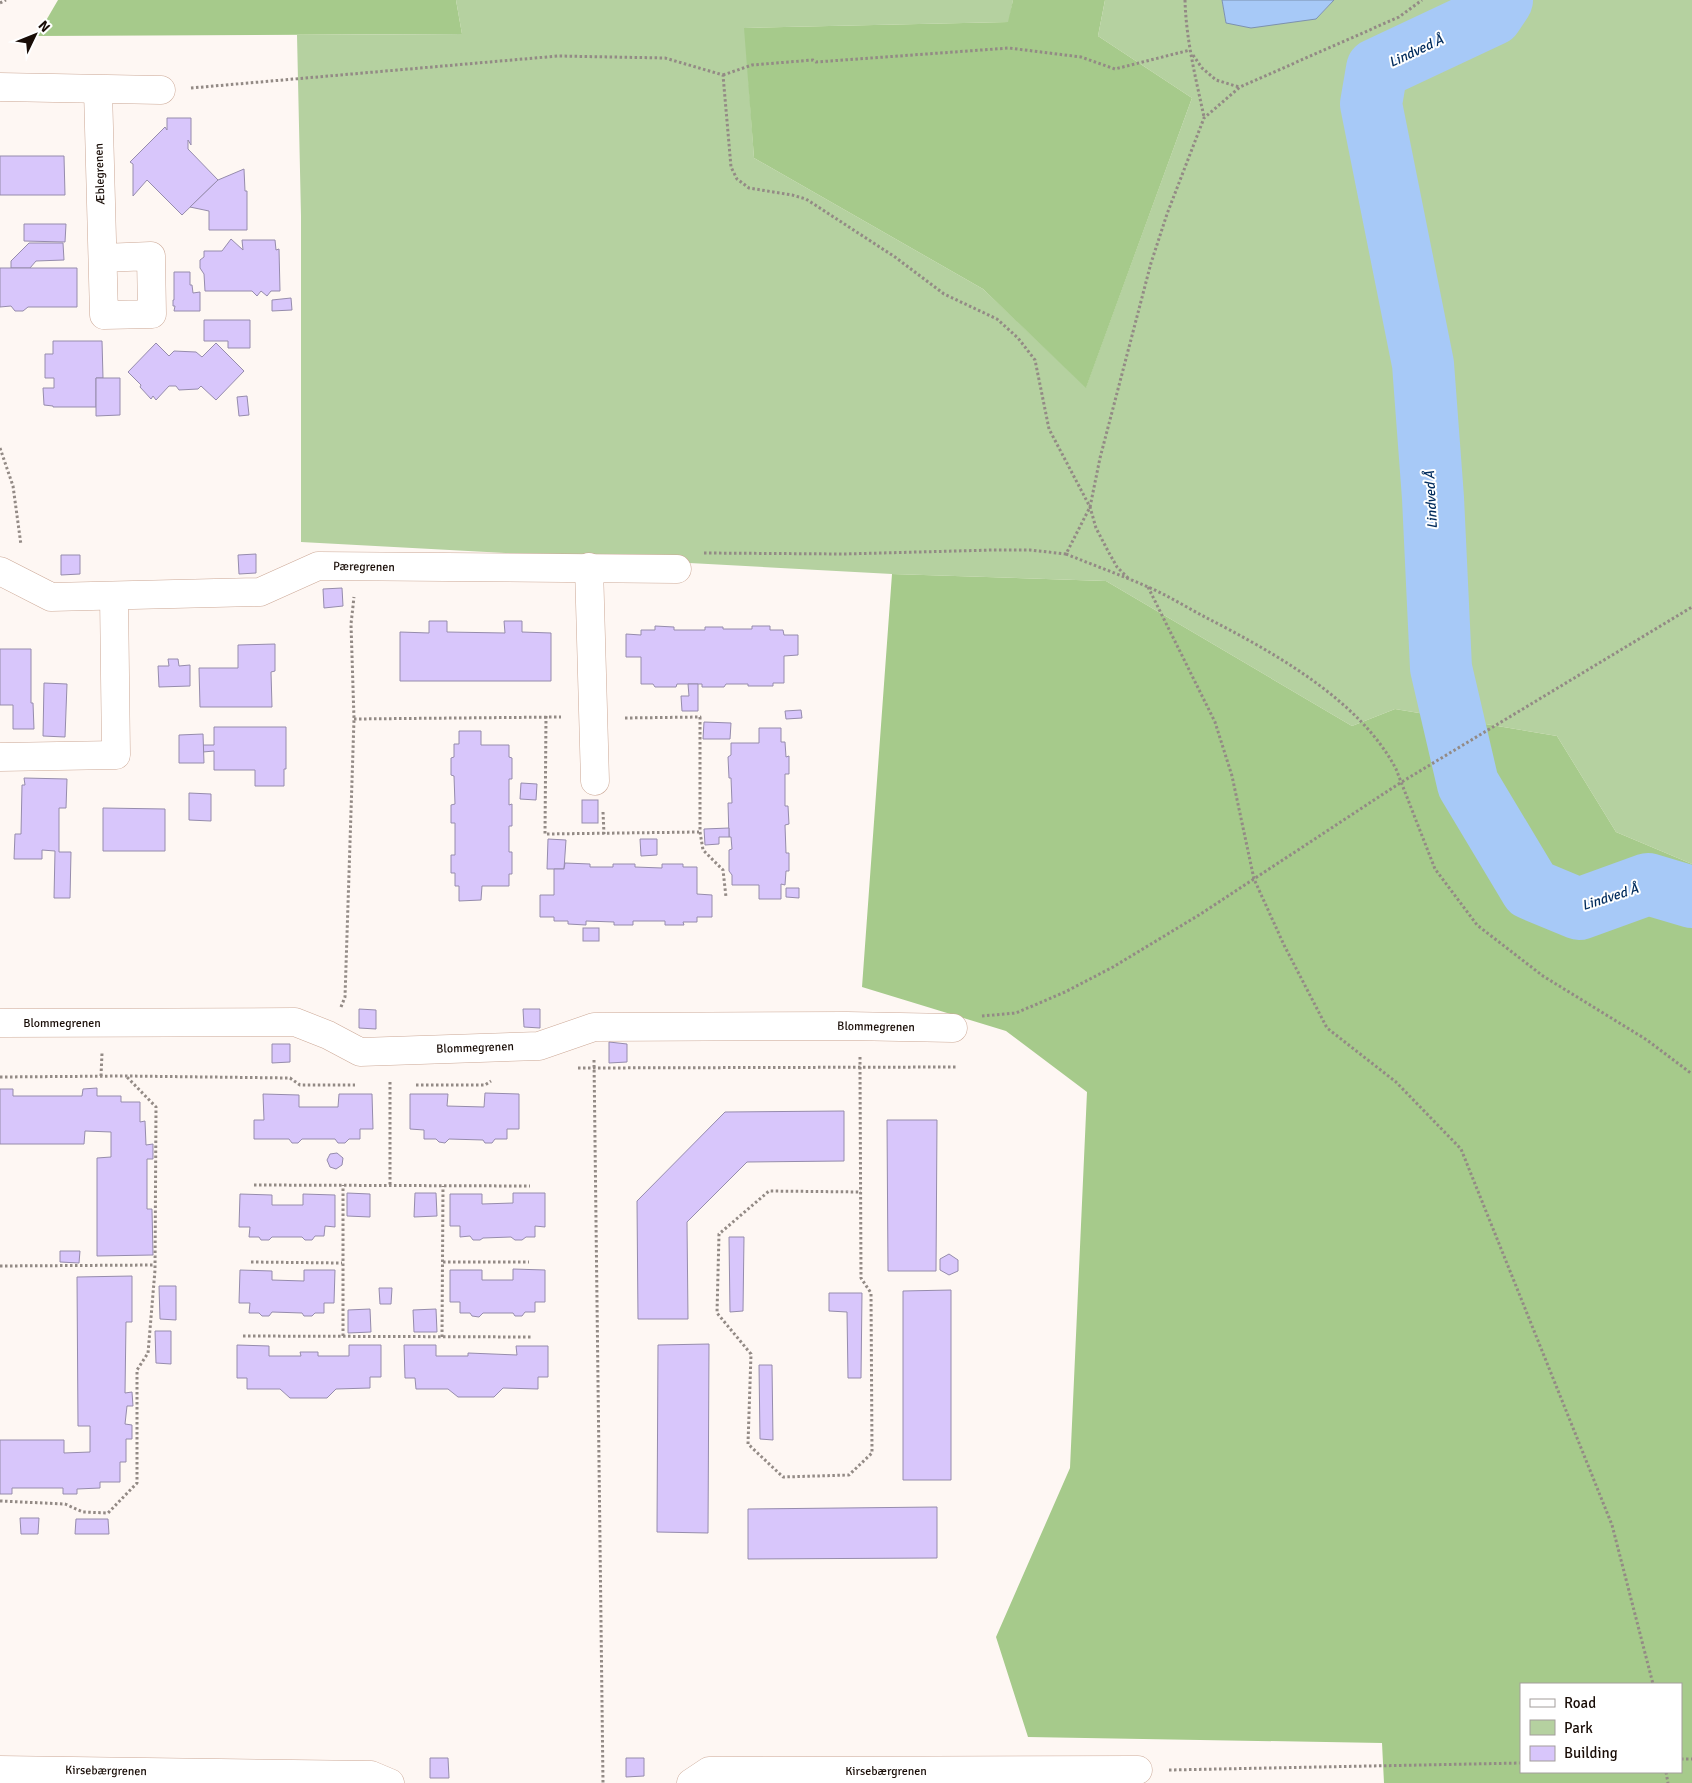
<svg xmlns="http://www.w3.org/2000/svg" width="1692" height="1783" viewBox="0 0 1692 1783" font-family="Signika,sans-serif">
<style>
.green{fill:#b5d1a0}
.forest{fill:#a6ca8b;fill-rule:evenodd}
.water{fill:#a7c9f7;stroke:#7c91af}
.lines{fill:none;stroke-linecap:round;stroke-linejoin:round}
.river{stroke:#a7c9f7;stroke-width:62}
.building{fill:#d8c6fb;stroke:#968cac}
.minor-casing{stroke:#cca896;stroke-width:29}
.path{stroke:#938a85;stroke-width:3;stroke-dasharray:2.5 2.5;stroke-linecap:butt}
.minor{stroke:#fff;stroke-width:28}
.labels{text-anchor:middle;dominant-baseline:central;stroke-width:4;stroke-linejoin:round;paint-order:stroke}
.street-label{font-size:12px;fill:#190d07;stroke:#fff}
.water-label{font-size:14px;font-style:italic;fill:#022c5d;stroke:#fff}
</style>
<rect width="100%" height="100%" fill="#fef7f3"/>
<path class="green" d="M456,0h557l-4,22 -264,6 9,130 229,131 103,98 106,-289 -94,-62 7,-36h117l4,23 90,-4 18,-19h358v864l-76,-32 -59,-96 -162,-27 -43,17 -246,-145 -214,-7 -591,-32v-326l-4,-181 165,-1z"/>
<g class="forest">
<path d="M58,0h398l6,34 -425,2z"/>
<path d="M1013,0h92l-7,36 94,62 -106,290 -103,-99 -229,-131 -10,-130 264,-6z"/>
<path d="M892,574l214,7 246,145 43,-17 162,27 59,96 76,32v919h-308l-2,-40 -354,-6 -32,-100 74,-169 17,-376 -81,-61 -144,-44zM1521,1684h160v88h-160z"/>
</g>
<path class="water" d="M1222,0h112l-18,19 -65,9 -25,-5z"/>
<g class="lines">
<path class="river" d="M1502,0l-10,15 -115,54 -6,35 52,260 10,134 8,170 27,116 63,105 48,20 69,-25 44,13"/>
</g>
<g class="building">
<path d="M167,118h24v27l-3,-5v9l30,31 -36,35 -35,-35 -14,16v-32l-3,-2 35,-35 2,3z"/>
<path d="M0,156h64l1,39h-65z"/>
<path d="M244,169l1,22h2v39h-38v-19l-19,-4 28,-27z"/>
<path d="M24,224h42l-1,18 -41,-1z"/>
<path d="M231,239l12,11 -1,-10h33l1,10 3,-1 1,42h-9l-4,5 -6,-5 -4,5 -5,-5h-47l-1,-17 -4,-6v-8l4,-3v-6h18z"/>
<path d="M29,243h34l1,17 -28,1 -6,7h-19v-7z"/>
<path d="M0,268h77v39h-49l-5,4h-8l-4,-5 -11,1z"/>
<path d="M174,272h16v13h2l1,8 7,-1v19h-26l1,-5h-2v-6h1z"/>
<path d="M291,298l1,12 -20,1v-11z"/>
<path d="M204,320h46v28h-22v-7h-24z"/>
<path d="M53,341h49l1,37h-7v29h-43v-1l-9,-1 -1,-17h11v-10h-9v-24h8z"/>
<path d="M156,343l13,13 5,-5 22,1 6,5 14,-14 28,28 -28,29 -15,-14 -3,3 -19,1 -3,-4h-7l-13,14 -3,-4 -2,3 -11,-12 1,-2 -13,-13z"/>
<path d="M96,378h24v37l-24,1z"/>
<path d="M247,396l2,19 -10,1 -2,-19z"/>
<path d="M256,554v19l-17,1 -1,-19z"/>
<path d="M61,555h19v19l-19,1z"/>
<path d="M342,588l1,18 -19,2 -1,-19z"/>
<path d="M429,621h18v11l58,1 -1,-12h18v11l29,1v48h-151v-49l29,1z"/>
<path d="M655,626l19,1v3h31v-3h18v2h29v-3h18v4h13l1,5h14v20l-14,1v27h-11v3h-25v-2h-22l-2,3h-22v-3h-25l-1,3h-21l-2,-3h-12v-27h-15v-23l15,1v-5h14z"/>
<path d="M275,644v27l-4,1 1,35h-72l-1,-39h39v-23z"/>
<path d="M0,649h31v54h2l1,26h-21v-24h-13z"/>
<path d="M168,659h10l1,7 11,-1v21l-31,1 -1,-21h11z"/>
<path d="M44,683l23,1 -2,53 -22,-1z"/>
<path d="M688,684h10v27h-16l-1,-15h8z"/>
<path d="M801,710l1,8 -16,1 -1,-8z"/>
<path d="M704,722l27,1 -1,16h-27z"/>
<path d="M214,727h72v42h-2v17h-29v-16h-41v-19l-11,1v-7h11z"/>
<path d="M759,728h22v14h4l1,15 3,-1v18h-4v32h3l1,18 -4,1 1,28h3v18h-3l-1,14 -4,-1v15h-22v-14h-27v-10l-3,-4v-21l3,-1 -1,-12h-2l-1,-34h4l-1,-25h-2l-1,-21 3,-2v-12h28z"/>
<path d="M459,731h22v14h28v12l3,1v21h-3v26l3,-1v22h-3v26h3v22h-3v12h-27l-1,14 -22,1v-15h-4v-13h-4v-18h4v-32h-4v-18l4,-1 -1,-28 -3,-1v-17l3,-1v-13h5z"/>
<path d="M203,734l1,29h-25v-28z"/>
<path d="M24,778l43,1 -1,29h-7v44h12l-1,46h-16l1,-47 -13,-1v9h-28l1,-25h6l1,-49h3z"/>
<path d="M521,783l16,1 -1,16 -16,-1z"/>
<path d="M189,793l22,1v27l-22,-1z"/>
<rect x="582" y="800" width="16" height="23"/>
<path d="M103,808l62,1v42h-62z"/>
<path d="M729,828v9h-10v7l-14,1 -1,-16z"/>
<path d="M548,839l18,1 -2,29h-17z"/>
<path d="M640,839h17v16l-16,1z"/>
<path d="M565,863l25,1v3h23v-3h22v3l27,1v-4h21v3h14v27l15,1v22h-15v5h-14l1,3h-19v-4h-32v4h-19v-3l-28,-1v4l-18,-1v-3h-14v-4h-14v-22h14v-26h10z"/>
<path d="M786,888h13v10l-13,-1z"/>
<rect x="583" y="928" width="16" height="13"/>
<path d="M359,1009l17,1v19l-17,-1z"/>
<path d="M523,1009h17v19l-16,-1z"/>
<path d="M609,1042l18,2v18l-18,1z"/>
<path d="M272,1044h18v18l-18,1z"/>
<path d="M97,1088v8h24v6h19v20l5,-1 1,24 7,-1v15h-6v50h5l1,46 -56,1v-98l14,-1v-25l-26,-1 -1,13h-84v-55h13v7h69l1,-7z"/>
<path d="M485,1093l34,1v35h-12v10h-12l-3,4h-7l-2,-3 -34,-1 -4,4 -6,-1 -3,-3h-12v-9l-14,-1v-35h38l-1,12 37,1z"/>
<path d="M263,1094l36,1v12h39l1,-13h33l1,35h-13v10h-11l-4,4h-7l-3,-4h-33l-4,4h-6l-3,-4h-35v-19h10z"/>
<path d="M844,1111v50l-97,1 -60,60 1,97h-50l-1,-118 88,-89z"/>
<path d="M887,1120h50l-1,151h-48z"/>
<path d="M337,1153l6,5 -1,7 -6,4 -6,-2 -3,-7 3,-6z"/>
<path d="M347,1193l23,1v23l-23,-1z"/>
<path d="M415,1193h21l1,23 -23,1z"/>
<path d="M513,1193h32v34l-10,-1v11h-9l-4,3h-7l-4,-3 -28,1 -3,2h-7l-3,-4 -10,1v-11h-10v-32h32v10l31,-1z"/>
<path d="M240,1194l32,1v10h31v-11l32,1v32l-10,-1 -1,10h-9l-3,4h-7l-3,-3h-30l-3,3h-8l-2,-3h-10l1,-10h-11z"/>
<path d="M729,1237h15l-1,74 -13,1z"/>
<path d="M60,1251h20l-1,12 -19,-1z"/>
<path d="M949,1254l9,6v11l-9,4 -9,-5v-11z"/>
<path d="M513,1269l32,1v32h-10v10h-10l-3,4h-7l-2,-3h-30l-4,4 -7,-1 -2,-3h-10v-11h-10v-32h32v10h31z"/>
<path d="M240,1270l32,1v9l32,1v-11h31l-1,33h-10v10h-9l-3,3h-8l-2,-3 -30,-1 -3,4h-7l-3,-3h-10l1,-10h-11z"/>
<path d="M132,1276v46h-6l-1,71 7,-1 1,14h-6l-2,18 7,1v14h-6v23h-6v20h-20v6l-23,1v5h-14v-6h-51v6h-12v-54h64v13l26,-1v-26h-12l-1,-149z"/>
<path d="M159,1286h17v34l-16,-1z"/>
<path d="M379,1288h13l-1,16h-11z"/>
<path d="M951,1290v190h-48v-189z"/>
<path d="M829,1293h33l-1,85h-13l-1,-66 -18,-1z"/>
<path d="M370,1309l1,23 -23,1v-23z"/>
<path d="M436,1309l1,23h-23l-1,-22z"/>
<path d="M155,1331h16v33l-15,-1z"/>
<path d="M709,1344l-1,189 -51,-1 1,-187z"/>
<path d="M237,1345l32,1v10h32l-1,-4h18v4h31v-11h32v32h-11v11l-34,1 -9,9h-37l-10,-9h-33v-11h-10z"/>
<path d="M404,1345h32v11h32v-3l49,2 -1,-9h32v31h-10v12l-35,-1 -9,9h-36l-10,-8h-32l-1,-11h-10z"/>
<path d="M759,1365h13l1,75 -13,-1z"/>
<path d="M937,1507v51l-189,1v-50z"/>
<path d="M20,1518h19l-1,16h-17z"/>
<path d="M76,1519h32l1,15h-34z"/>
<path d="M430,1758h18l1,20h-19z"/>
<path d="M626,1758h18v18l-18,1z"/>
</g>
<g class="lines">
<defs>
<g id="minor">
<path d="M0,87l161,3"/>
<path d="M98,90l6,225 48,-1 -1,-58 -48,2"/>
<path d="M589,567l6,214"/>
<path d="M0,571l51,26 209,-5 58,-26 359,3"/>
<path d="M0,757l116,-2 -2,-159"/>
<path d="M0,1023l295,-1 33,13 32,17 179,-6 55,-19 253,-1 106,2"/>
<path d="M0,1770l371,5 19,8"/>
<path d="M691,1783l18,-12 429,-1"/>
</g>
</defs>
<use href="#minor" class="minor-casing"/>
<g class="path">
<path d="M1185,0c1,40 11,79 19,117"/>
<path d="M0,3l6,-3"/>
<path d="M1193,55l9,13 14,12 23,7"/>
<path d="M723,75l29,-10 61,-5 3,2 193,-14 72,9 34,12 75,-19"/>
<path d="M191,88l367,-32 107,2 58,17 8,92 6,12 12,9 43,7 14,4 89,58 49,37 53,25 21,19 17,22 14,69 41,78 6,21 12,23 9,16 13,13"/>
<path d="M0,448l13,38 8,59"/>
<path d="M704,553l140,1 149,-4h37l36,4 24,-47 10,-49 51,-195 16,-49 37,-96 36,-31 159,-70 23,-17"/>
<path d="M1066,554c27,11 55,21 82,33 19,8 38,20 57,30 68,35 155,83 191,152l39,100 42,56 66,51 104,64 45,34"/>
<path d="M1148,587l67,135 17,54 22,103 30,66 43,83 69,54 65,67 151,376 41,159"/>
<path d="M546,716l-1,118 154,-2"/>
<path d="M625,718l75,-1v115l3,18 20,20 3,27"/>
<path d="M354,719l207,-2"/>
<path d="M603,812l1,22"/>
<path d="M341,1007l4,-10 9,-278 -3,-95 3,-27"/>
<path d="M982,1016l34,-3 49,-21 48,-25 86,-52 201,-132 292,-176"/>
<path d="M860,1057v11l1,210 10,15 1,160 -23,22 -66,2 -35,-33 3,-90 -34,-41 2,-79 50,-43 92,1"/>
<path d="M594,1060l9,723"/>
<path d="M578,1068l380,-1"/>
<path d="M101,1076l1,-23"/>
<path d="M0,1077l125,-1 165,2 10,7h55"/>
<path d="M390,1082v103"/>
<path d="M416,1085h69l6,-4"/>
<path d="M254,1185l276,1"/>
<path d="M251,1262l91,1"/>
<path d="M443,1262h86"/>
<path d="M0,1266l155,-1"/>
<path d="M243,1336l290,1"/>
<path d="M343,1336v-151"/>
<path d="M442,1337l1,-151"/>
<path d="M0,1501l65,3 18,8 25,1 29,-30v-113l11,-17 7,-83 1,-163 -30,-31"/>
<path d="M1681,1759h11"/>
<path d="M1169,1770l352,-7"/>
<path d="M1666,1772l2,11"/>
</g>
<use href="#minor" class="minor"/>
</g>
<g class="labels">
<g class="street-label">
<text transform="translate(100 174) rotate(-92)">Æblegrenen</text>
<text transform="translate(364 567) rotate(1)">Pæregrenen</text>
<text x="62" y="1023">Blommegrenen</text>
<text transform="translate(876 1027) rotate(1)">Blommegrenen</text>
<text transform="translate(475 1048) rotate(-2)">Blommegrenen</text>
<text transform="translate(106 1771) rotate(1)">Kirsebærgrenen</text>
<text x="886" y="1771">Kirsebærgrenen</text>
</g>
<g class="water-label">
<text transform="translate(1416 51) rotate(-25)">Lindved Å</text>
<text transform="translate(1431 500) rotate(-93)">Lindved Å</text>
<text transform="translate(1610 897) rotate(-18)">Lindved Å</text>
</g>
</g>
<rect x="1520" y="1683" width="162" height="90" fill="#ffffff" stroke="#a39e9c"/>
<rect x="1530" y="1699" width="25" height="8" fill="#ffffff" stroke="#a39e9c"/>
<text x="1564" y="1708" font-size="15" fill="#190d07">Road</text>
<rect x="1530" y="1720" width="25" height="15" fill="#b5d1a0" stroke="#a39e9c"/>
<text x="1564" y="1733" font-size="15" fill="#190d07">Park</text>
<rect x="1530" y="1746" width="25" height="15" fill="#d8c6fb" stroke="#a39e9c"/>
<text x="1564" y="1758" font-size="15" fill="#190d07">Building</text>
<g transform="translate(35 35) rotate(47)" stroke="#ffffff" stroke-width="4" paint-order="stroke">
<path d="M0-4L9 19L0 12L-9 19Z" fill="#190d07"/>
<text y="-8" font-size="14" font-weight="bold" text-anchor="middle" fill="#190d07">N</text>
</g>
</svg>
